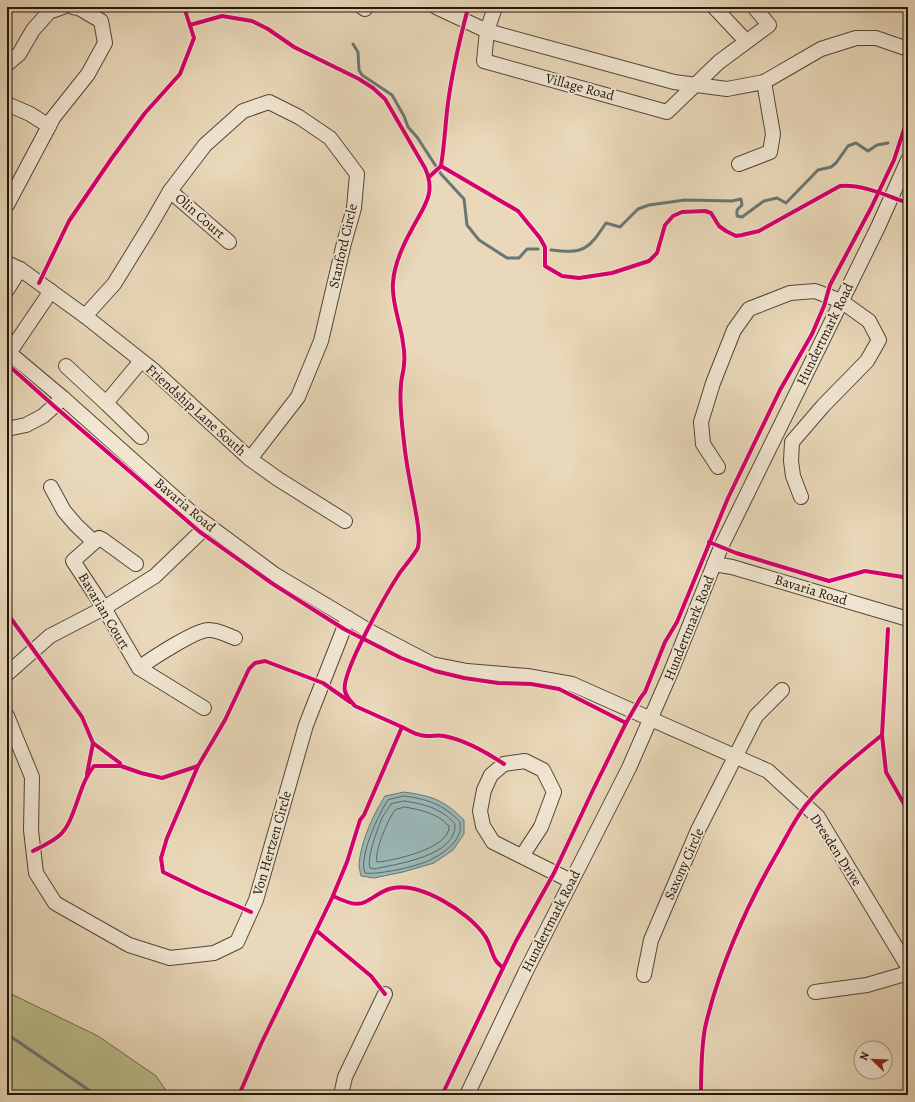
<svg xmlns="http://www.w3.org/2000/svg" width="915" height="1102" viewBox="0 0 915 1102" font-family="Alegreya,serif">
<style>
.green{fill:#bcbd8b;stroke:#6e6a4c}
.water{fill:#9ab8b8;stroke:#697774}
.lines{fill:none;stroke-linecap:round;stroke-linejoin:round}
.shore{stroke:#5d6762;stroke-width:1}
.stream{stroke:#697774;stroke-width:3}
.minor-casing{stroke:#524638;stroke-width:16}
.path{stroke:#20160d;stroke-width:2;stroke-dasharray:3 2;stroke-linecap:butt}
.minor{stroke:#f1e6d2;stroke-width:14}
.cycleway-casing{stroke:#f1e6d2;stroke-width:6}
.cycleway{stroke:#d6006c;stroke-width:4}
.labels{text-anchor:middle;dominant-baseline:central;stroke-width:4;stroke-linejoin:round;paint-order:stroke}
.street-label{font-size:14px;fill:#20160d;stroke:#f1e6d2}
</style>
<rect width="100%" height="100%" fill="#e9d8b9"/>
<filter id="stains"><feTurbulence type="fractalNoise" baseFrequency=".005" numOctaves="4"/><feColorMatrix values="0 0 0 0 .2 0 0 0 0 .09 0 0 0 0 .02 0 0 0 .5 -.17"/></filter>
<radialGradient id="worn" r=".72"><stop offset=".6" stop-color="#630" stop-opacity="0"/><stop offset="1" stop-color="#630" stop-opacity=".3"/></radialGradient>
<path class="green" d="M7,992l91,44 58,40 13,19h-162z"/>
<path class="water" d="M404,792c28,4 40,8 60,28v14l-11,16 -19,13 -31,9 -29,6 -13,-2c-1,-4 -2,-9 -2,-12 2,-23 14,-49 26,-68z"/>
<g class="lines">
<g class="shore">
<path d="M404,796c23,3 39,8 56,26 0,3 1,9 -1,12 -4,11 -17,20 -27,25 -12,7 -53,16 -67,14 -7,-15 14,-60 23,-73z"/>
<path d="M404,801c20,3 37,7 51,23 2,32 -58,40 -81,45l-4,-1c-4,-8 8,-41 12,-50 3,-5 6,-9 9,-14z"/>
<path d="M405,807c16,3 32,6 44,19 2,22 -56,35 -72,36 -3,-10 11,-43 18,-52z"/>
</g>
<g class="stream">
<path d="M353,44l5,8 1,18 3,5 30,20 12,21 4,11 9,10 24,37 23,25 3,26 12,15 28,18h12l8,-9h11"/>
<path d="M551,250c33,4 37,0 55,-27l14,4 18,-18 11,-4 36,-5 47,1 9,-2 1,6 -5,5v6l5,1 22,-16 13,-3 9,5 32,-33 13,-3 5,-4 12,-17 8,-3 12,8 9,-6 11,-2"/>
<path d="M7,1034l89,61"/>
</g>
<defs>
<g id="minor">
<path d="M362,7l3,2 1,-2"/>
<path d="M436,7l51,24 187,51 53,7 37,-7 57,-33 35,-11h20l32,11"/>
<path d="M495,7l-8,24 -3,30 183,51 52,-50 50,-37 -15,-18"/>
<path d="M714,7l32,34"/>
<path d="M7,64l12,-10 14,-24 16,-18 14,-5"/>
<path d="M7,104l23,10 19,12 4,-8 35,-44 17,-31 -4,-22 -22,-13 -6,-1"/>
<path d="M739,164l31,-12 3,-18 -9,-52"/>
<path d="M170,191l59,51"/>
<path d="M7,205l42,-79"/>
<path d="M7,263l13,6 65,47 67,53 98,90 28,20 67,42"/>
<path d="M7,290l13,-21"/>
<path d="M85,316l29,-32 37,-60 19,-33 35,-46 38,-34 26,-9 30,15 31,21 27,36 -3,34 -10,35 -23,98 -23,56 -48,62"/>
<path d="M7,351l56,47 130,116 81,60 97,58 61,32 35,7 60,5 45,8 196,87 50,46 90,150"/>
<path d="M9,353l42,-62"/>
<path d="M66,366l40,37"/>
<path d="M7,429l19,-4 17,-9 20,-18"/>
<path d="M141,437l-35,-34 35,-42"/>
<path d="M718,467l-15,-23 -2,-22 12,-39 21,-53 15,-21 41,-16 25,-2 26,10 28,20 10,19 -12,21 -44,45 -31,36 -1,19 2,15 8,21"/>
<path d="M51,487l13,24 12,14 18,17"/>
<path d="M136,564l-33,-24 -4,-2 -26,23 31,47 35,60 65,40"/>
<path d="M714,564l18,3 176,52"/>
<path d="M139,668c12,-9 58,-39 70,-38 9,0 18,5 26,8"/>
<path d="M7,674l43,-38 54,-28 51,-32 53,-51"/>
<path d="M7,716l25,61 -1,53 5,43 19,30 74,42 41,13 44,-5 23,-11 19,-42 50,-175 42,-107"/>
<path d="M522,856l19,-29 13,-35 -11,-22 -18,-9 -21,3 -13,11 -7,15 -4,21 3,15 10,16 78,39"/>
<path d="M644,975l7,-35 47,-110 58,-114 26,-26"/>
<path d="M815,992l52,-7 41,-12"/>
<path d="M341,1095l4,-18 40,-83"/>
<path d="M467,1095l58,-122 104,-205 41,-94 51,-127 157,-320 30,-67"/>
</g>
</defs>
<use href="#minor" class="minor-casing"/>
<path class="path" d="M120,763l3,3"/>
<use href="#minor" class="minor"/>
<defs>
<g id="cycleway">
<path d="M190,25l32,-9 30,5 16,8 26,18 65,32 14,9 12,11 40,69c12,26 -2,39 -13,61 -9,16 -18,36 -19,54 -2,18 8,42 10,60 1,6 2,14 1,21 0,7 -3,14 -3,21 -2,18 1,39 3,57 2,22 7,44 11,66 2,12 6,27 3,39 -1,5 -15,21 -19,27 -11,17 -59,100 -54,117 1,5 6,11 10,15l47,21 -38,88 -4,5 -13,42 -15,36 -71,146 -22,51"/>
<path d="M441,166l77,45 22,27 5,9v19l17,10 17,2 33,-5 37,-12 8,-8 8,-28 8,-9 9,-4 23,-1 6,2 8,13 7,5 10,5 6,-1 17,-4 81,-45c23,-2 47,10 68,17"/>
<path d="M429,177l12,-11c3,-18 4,-36 6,-55 4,-35 12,-69 21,-103"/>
<path d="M39,283l30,-62 43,-63 33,-45 35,-39 14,-36 -10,-31"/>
<path d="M7,364l47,42 146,126 73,52 71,45 57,29 34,13 29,7 34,5 33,1 28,5 67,34"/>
<path d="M709,542l27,11 93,28 36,-10 38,6 5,5"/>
<path d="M7,613l75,104 11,26"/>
<path d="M888,629l-6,106 4,37 22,39"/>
<path d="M402,727c8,4 17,10 27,9 5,0 10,-1 15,0 21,4 42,16 60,28"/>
<path d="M87,774l6,-31 27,20"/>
<path d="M33,851c10,-5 19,-9 27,-16 16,-15 18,-50 34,-69h27l20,7 21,5 36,-12"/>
<path d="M333,896c9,4 22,11 32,6 8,-4 15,-10 24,-13 29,-9 80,23 96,47 5,7 6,16 10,23 1,3 5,6 8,9"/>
<path d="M251,912l-51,-22 -37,-18 -2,-14 6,-20 31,-72 27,-46 24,-51 6,-6 10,-2 58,22 27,19"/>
<path d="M317,931l54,45 14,18"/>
<path d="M442,1095l74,-154 38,-68 39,-83 33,-67 15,-26 4,-5 20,-50 12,-20 51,-124 52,-108 32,-56 12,-28 6,-21 41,-77 23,-48 14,-43"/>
<path d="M701,1095c0,-22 0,-45 4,-67 13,-58 41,-121 71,-173 10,-17 18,-35 30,-50 22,-27 49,-48 76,-70"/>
</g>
</defs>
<use href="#cycleway" class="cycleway-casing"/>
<use href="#cycleway" class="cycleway"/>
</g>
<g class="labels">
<g class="street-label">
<text transform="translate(580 87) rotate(15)">Village Road</text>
<text transform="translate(200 216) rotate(41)">Olin Court</text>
<text transform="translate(343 246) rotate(-77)">Stanford Circle</text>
<text transform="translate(825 334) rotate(-64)">Hundertmark Road</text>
<text transform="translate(196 410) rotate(42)">Friendship Lane South</text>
<text transform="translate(185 505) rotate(40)">Bavaria Road</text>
<text transform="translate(811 590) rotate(17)">Bavaria Road</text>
<text transform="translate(104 611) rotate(59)">Bavarian Court</text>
<text transform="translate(689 628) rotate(-68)">Hundertmark Road</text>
<text transform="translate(272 843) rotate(-74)">Von Hertzen Circle</text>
<text transform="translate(836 850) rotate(57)">Dresden Drive</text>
<text transform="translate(684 864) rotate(-66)">Saxony Circle</text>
<text transform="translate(551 921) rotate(-63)">Hundertmark Road</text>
</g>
</g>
<rect width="915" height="1102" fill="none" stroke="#e9d8b9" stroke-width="24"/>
<rect x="8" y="8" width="899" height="1086" fill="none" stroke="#20160d" stroke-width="2"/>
<rect x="12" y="12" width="891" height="1078" fill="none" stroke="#20160d"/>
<g transform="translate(873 1060) rotate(293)"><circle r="19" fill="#f1e6d2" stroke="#9d9383"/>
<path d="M0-3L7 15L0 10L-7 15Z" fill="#8f2418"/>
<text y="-6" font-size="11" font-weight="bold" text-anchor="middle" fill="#20160d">N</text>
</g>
<rect width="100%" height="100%" filter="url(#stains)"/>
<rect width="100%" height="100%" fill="url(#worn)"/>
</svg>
